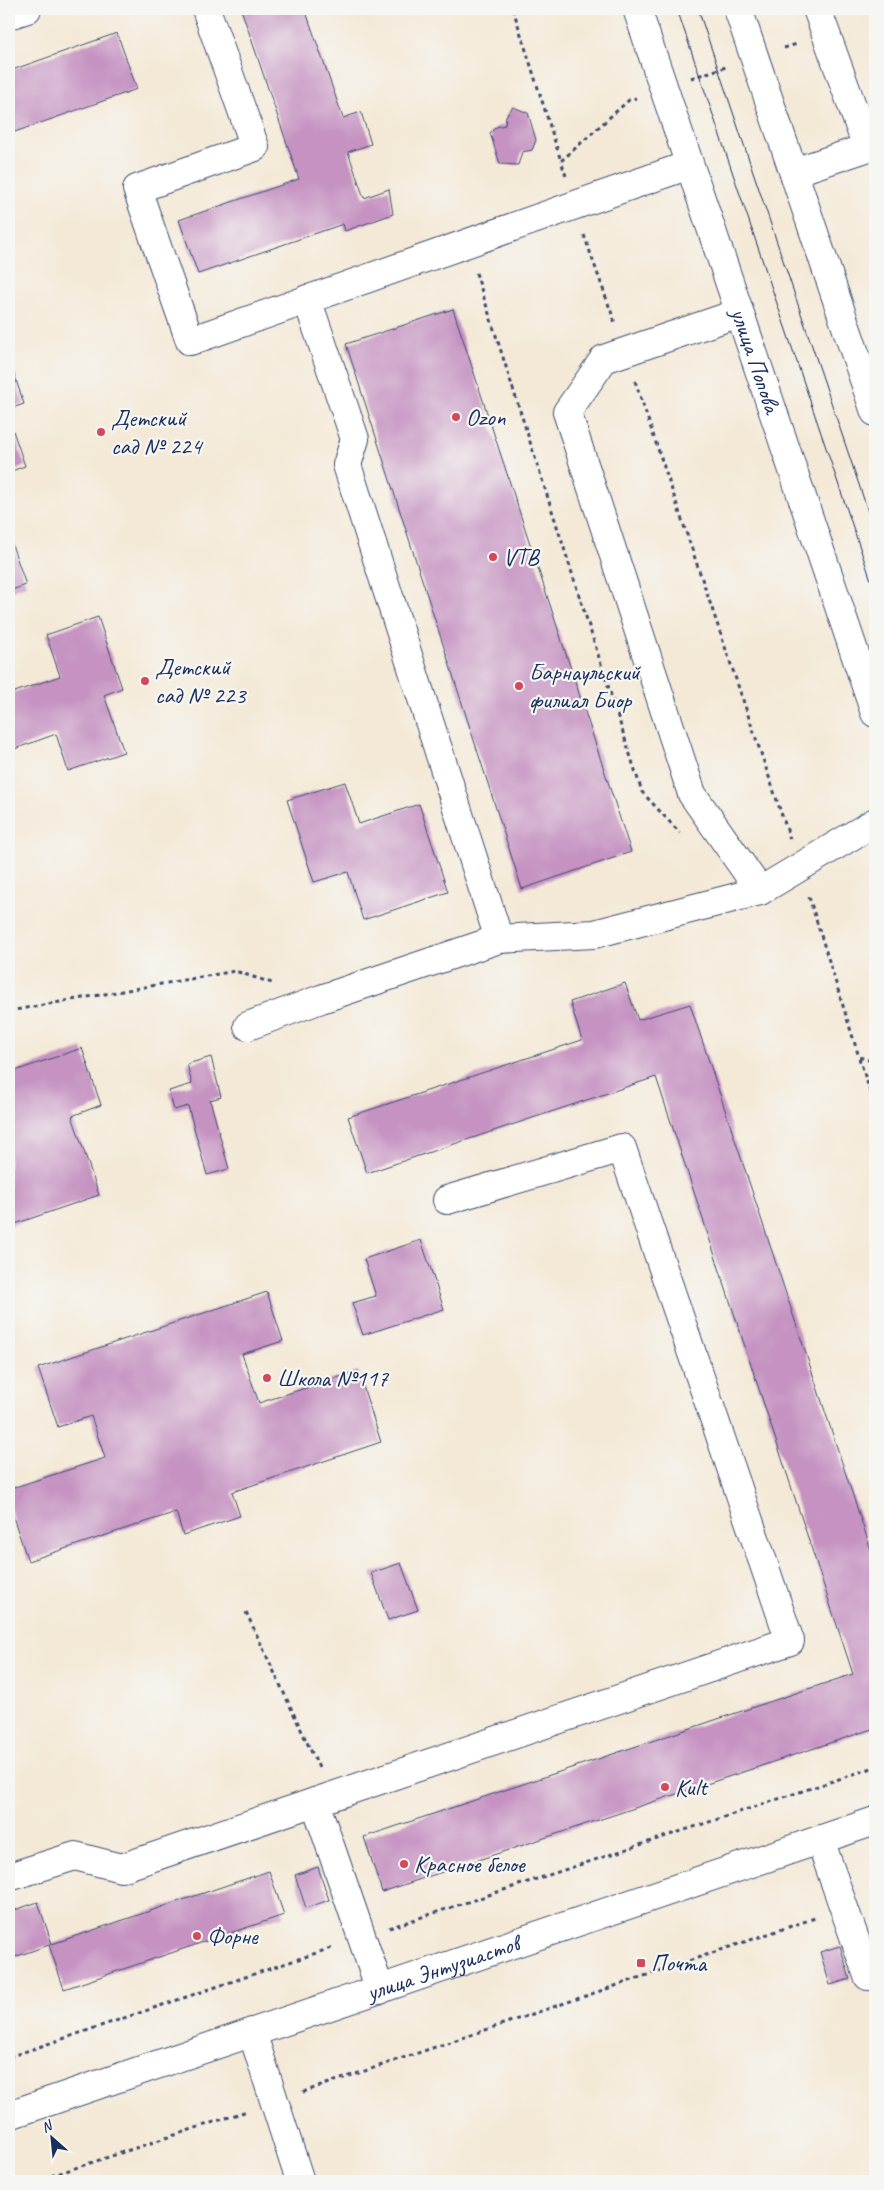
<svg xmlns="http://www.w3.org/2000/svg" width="884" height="2190" viewBox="0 0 884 2190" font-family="Caveat,sans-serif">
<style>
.building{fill:#c592c1}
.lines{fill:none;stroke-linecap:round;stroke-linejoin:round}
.minor-casing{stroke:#3c4b70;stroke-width:30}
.major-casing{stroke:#3c4b70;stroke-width:30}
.path{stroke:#3c4b70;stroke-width:3;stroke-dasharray:4 4;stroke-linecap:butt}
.minor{stroke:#fff;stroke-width:28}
.major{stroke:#fff;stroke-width:28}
.tram{stroke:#1b2f5e;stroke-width:1}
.poi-dot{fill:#d1495b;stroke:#f6f6f2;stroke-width:2}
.labels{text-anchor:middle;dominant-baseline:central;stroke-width:4.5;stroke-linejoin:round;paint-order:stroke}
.street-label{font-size:24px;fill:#1b2f5e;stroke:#f6f6f2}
.poi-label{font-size:24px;fill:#1b2f5e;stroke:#f6f6f2;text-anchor:start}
</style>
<rect width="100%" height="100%" fill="#f6f6f2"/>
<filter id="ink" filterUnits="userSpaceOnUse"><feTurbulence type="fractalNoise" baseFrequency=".02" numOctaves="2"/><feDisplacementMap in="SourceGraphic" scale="10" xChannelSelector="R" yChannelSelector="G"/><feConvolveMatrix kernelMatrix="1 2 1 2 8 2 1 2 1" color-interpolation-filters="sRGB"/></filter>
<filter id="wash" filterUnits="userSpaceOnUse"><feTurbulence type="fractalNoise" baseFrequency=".0096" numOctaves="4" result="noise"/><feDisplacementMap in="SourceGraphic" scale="20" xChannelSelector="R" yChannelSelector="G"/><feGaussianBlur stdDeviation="1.12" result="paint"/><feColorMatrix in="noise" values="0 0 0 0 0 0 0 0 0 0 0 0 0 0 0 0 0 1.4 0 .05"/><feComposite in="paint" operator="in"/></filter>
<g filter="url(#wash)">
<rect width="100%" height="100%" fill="#f4e9d7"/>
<g id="blocks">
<g class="building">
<path d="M241,9h64l38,109 18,-6 10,32 -23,8 16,46 25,-9 4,25 -48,17 -2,-7 -145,50 -19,-54 120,-41z"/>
<path d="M117,33l20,56 -128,45v-63z"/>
<path d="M513,107l15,6 8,27 -4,10 -10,2 -4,13 -18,-1 -10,-31 6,-6 9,-2 1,-9z"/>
<path d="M453,309l178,543 -109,37 -176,-545z"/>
<path d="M9,359l15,45 -15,5z"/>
<path d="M9,419l16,47 -16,6z"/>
<path d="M9,536l17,49 -17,6z"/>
<path d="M98,617l24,71 -18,7 20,57 -56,19 -12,-37 -47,17v-57l51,-18 -14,-41z"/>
<path d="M345,782l14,42 60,-20 29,88 -85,28 -15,-48 -34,10 -27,-82z"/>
<path d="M625,983l13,37 52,-16 185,558v166l-493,164 -18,-55 489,-163 -197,-597 -289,96 -19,-56 234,-77 -12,-38z"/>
<path d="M82,1048l19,57 -29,11 27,79 -90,31v-153z"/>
<path d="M211,1057l10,40 -11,3 19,69 -22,6 -19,-69 -14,4 -5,-19 23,-7 -5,-20z"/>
<path d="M421,1240l23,69 -81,26 -11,-32 24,-7 -12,-37z"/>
<path d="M267,1292l16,49 -41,13 17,49 99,-32 23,71 -149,50 8,24 -57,19 -7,-23 -148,49 -19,-56v-16l96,-31 -14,-42 -33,11 -20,-59z"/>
<path d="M401,1563l17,47 -30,10 -17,-47z"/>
<path d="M318,1867l11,33 -23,8 -11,-33z"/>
<path d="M269,1871l15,44 -220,74 -15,-44 -40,14v-47l29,-10 14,42z"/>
<path d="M840,1946l10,33 -20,6 -10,-33z"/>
</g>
</g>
</g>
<g filter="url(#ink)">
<use href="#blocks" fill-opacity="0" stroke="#3c4b70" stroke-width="1"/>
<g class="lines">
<defs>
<g id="minor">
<path d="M206,9l49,138 -118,42 53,152 499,-176"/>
<path d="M817,9l50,138"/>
<path d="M9,15l18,-6"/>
<path d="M794,172l81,-27"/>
<path d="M307,299l48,140 -8,26 152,474"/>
<path d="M739,313l-135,46 -37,53 125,382 68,97 115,-69"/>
<path d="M248,1026l73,-27 178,-60 95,-5 166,-43"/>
<path d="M315,1802l475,-161 -168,-493 -175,52"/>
<path d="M820,1840l48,136"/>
<path d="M9,1877l66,-21 46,12 194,-66 65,188"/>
<path d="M252,2032l48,149"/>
<path id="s1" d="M9,2115l866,-294"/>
</g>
<g id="major">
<path id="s2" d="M637,9l238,704"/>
<path d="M738,9l137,403"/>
</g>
</defs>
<use href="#minor" class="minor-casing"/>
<use href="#major" class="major-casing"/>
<g class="path">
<path d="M513,9l48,152"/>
<path d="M784,48l13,-4"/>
<path d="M691,78l35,-11"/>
<path d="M566,176l-5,-15 68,-61 7,-2"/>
<path d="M584,235l31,88"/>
<path d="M476,273l166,519 38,41"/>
<path d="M635,381l155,458"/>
<path d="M809,897l50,160 16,5"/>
<path d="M9,1011l226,-40 40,13"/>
<path d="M859,1058l16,48"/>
<path d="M246,1612l74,158"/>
<path d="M389,1928l486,-161"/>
<path d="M9,2057l325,-110"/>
<path d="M303,2092l512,-174"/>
<path d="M36,2181l211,-70"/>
</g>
<use href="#minor" class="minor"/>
<use href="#major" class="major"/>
<g class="tram">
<path d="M677,9l198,583"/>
<path d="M698,9l177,523"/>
</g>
</g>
</g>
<g class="poi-dot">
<circle cx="456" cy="417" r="5"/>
<circle cx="101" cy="432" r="5"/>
<circle cx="493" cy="557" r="5"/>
<circle cx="145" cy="681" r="5"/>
<circle cx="519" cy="686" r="5"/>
<circle cx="267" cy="1378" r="5"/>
<circle cx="665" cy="1787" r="5"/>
<circle cx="404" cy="1864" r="5"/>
<circle cx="197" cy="1936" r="5"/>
<rect x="636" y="1958" width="10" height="10" rx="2.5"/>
</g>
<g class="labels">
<g class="street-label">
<text stroke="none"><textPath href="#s2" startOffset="371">улица Попова</textPath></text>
<text stroke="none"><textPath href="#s1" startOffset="458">улица Энтузиастов</textPath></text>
</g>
<g class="poi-label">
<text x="466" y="417">Ozon</text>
<text x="111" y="418">Детский<tspan x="111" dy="28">сад № 224</tspan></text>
<text x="503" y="557">VTB</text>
<text x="155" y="667">Детский<tspan x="155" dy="28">сад № 223</tspan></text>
<text x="529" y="672">Барнаульский<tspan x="529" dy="28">филиал Биор</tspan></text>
<text x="277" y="1378">Школа №117</text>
<text x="675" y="1787">Kult</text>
<text x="414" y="1864">Красное белое</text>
<text x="207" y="1936">Форне</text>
<text x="651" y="1963">Почта</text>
</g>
</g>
<rect width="884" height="2190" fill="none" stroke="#f6f6f2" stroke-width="30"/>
<g transform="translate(52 2138) rotate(333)" stroke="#f6f6f2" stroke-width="4" paint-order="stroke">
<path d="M0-4L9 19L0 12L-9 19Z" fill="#1b2f5e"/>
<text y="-8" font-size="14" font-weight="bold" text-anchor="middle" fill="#1b2f5e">N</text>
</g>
</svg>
